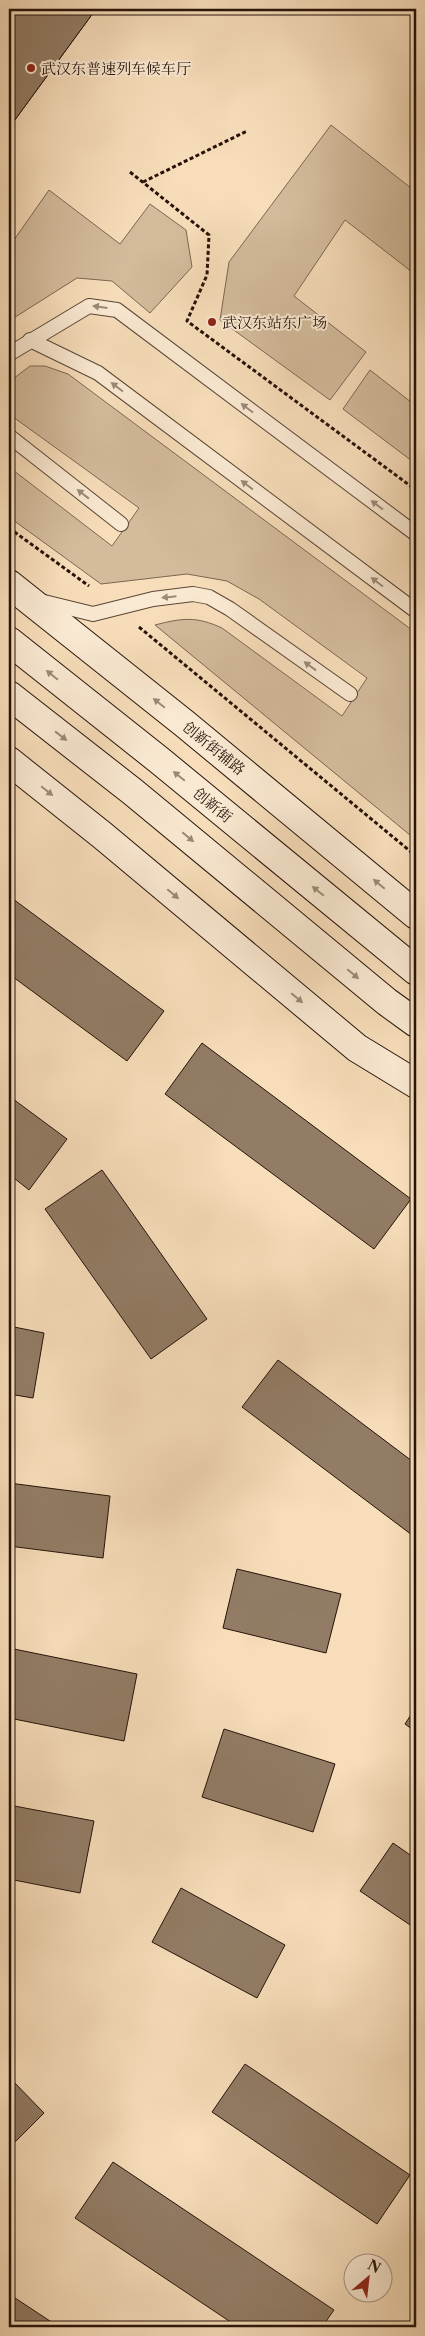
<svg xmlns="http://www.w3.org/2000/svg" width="425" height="2336" viewBox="0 0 425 2336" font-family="'Libre Caslon Text','Noto Serif SC',serif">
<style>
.green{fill:#d3bb9c;stroke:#7c6752}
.building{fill:#927c65;stroke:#251309}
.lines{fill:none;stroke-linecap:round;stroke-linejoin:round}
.lane-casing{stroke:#5a4635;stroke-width:16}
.secondary-casing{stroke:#251309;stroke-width:30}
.path{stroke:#251309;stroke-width:3;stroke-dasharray:4 2.5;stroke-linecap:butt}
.lane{stroke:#fae9d2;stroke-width:14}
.secondary{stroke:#fae9d2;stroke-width:28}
.oneway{fill:#9a8978}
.poi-dot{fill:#8f2418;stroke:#fae9d2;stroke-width:2}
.labels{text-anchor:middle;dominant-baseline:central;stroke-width:4;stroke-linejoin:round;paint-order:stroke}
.poi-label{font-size:15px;fill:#251309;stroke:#fae9d2;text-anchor:start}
.street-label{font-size:15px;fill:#251309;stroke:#fae9d2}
</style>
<rect width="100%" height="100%" fill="#f7ddba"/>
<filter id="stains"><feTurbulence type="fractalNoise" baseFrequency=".004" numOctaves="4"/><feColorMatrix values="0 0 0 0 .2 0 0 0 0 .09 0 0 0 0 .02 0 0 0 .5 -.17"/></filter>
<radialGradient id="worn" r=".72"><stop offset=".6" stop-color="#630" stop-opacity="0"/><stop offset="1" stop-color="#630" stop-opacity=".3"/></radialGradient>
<g class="green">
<path d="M331,125l85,67v83l-71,-55 -51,76 72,56 -36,48 -110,-80 9,-58z"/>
<path d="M49,190l71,54 30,-40 36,26 6,37 -42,46 -38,-32 -35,-3 -68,43v-74z"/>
<path d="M30,366h15l23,8 348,259v207l-261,-215c27,-7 41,-9 67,3l120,88 25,-38 -108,-79 -32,-18 -40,-7 -86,10 -92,-67v-50l103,79 27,-38 -130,-94v-32z"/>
<path d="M370,370l46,36v58l-73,-55z"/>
</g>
<g class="building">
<path d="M9,9h87l-87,119z"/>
<path d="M9,9h87l-87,119z"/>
<path d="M9,896l155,115 -37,50 -118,-87z"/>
<path d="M202,1043l209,156 -37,50 -209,-155z"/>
<path d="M9,1096l58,43 -38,51 -20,-16z"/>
<path d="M102,1170l105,149 -56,40 -106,-150z"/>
<path d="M9,1326l35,7 -11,65 -24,-4z"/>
<path d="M278,1360l138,104v74l-174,-131z"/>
<path d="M9,1483l101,13 -7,62 -94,-12z"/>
<path d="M237,1569l104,25 -15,59 -103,-25z"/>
<path d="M9,1648l128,26 -13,67 -115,-23z"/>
<path d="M416,1707v25l-11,-8z"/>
<path d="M224,1729l111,35 -22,68 -111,-35z"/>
<path d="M9,1805l85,16 -14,72 -71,-14z"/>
<path d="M393,1843l23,16v70l-56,-38z"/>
<path d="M181,1888l104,57 -28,53 -105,-56z"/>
<path d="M245,2064l165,111 -33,49 -165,-112z"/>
<path d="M9,2077l35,36 -35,35z"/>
<path d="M113,2162l221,148 -12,17h-84l-163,-109z"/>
<path d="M9,2294l50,33h-50z"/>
</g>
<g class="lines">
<defs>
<g id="lane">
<path d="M30,340l68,33 318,238"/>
<path d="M9,354l80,-48 28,4 299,224"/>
<path d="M9,436l112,88"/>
<path d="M40,601l53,13 60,-15 40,-5 16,3 21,12 120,85"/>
</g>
<g id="secondary">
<path d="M9,584l176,140 231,191"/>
<path d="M9,641l150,119 257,211"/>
<path d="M9,695l124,97 254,210 29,21"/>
<path d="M9,761l93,74 255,213 59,36"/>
</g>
</defs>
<use href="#lane" class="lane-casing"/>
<use href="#secondary" class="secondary-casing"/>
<g class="path">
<path d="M130,172l79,63 -2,40 -20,46 229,169"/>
<path d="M143,182l104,-51"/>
<path d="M9,528l80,58"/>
<path d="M139,627l277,229"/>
</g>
<use href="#lane" class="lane"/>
<use href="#secondary" class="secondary"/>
</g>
<defs><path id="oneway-solid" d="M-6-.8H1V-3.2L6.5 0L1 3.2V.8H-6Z" transform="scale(1.25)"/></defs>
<g class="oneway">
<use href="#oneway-solid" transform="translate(100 307) rotate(-172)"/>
<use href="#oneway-solid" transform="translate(117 387) rotate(-143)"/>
<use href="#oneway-solid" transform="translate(247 408) rotate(-143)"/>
<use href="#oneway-solid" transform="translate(247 485) rotate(-143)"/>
<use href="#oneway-solid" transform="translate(83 494) rotate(-142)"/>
<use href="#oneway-solid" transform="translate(377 505) rotate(-143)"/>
<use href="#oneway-solid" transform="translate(377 582) rotate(-143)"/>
<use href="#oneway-solid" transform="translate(169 597) rotate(174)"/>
<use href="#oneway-solid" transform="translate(310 666) rotate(-144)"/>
<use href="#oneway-solid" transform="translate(52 675) rotate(-141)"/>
<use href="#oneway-solid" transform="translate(159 703) rotate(-141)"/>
<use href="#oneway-solid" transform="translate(61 736) rotate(38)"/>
<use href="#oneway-solid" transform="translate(179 776) rotate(-141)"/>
<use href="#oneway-solid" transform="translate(47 791) rotate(39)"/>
<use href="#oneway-solid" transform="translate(188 837) rotate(40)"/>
<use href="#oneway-solid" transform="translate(379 884) rotate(-140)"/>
<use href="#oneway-solid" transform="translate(318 891) rotate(-141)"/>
<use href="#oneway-solid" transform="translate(173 894) rotate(40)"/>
<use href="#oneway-solid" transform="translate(353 974) rotate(40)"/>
<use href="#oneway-solid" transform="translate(297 998) rotate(40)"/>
</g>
<g class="poi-dot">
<circle cx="31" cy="68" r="5"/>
<circle cx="212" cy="322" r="5"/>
</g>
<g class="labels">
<g class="poi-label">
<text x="41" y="68">武汉东普速列车候车厅</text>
<text x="222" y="322">武汉东站东广场</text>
</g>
<g class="street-label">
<text transform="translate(214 748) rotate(39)">创新街辅路</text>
<text transform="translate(213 805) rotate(39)">创新街</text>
</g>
</g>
<rect width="425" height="2336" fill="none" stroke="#f7ddba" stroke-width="30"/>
<rect x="10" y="10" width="405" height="2316" fill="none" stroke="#251309" stroke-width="2.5"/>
<rect x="15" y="15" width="395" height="2306" fill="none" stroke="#251309"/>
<g transform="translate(368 2278) rotate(28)"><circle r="24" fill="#fae9d2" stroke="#a59382"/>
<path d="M0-4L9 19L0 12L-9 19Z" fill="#8f2418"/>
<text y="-8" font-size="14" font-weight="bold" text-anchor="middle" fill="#251309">N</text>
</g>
<rect width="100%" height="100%" filter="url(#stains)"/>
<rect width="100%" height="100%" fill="url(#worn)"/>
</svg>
